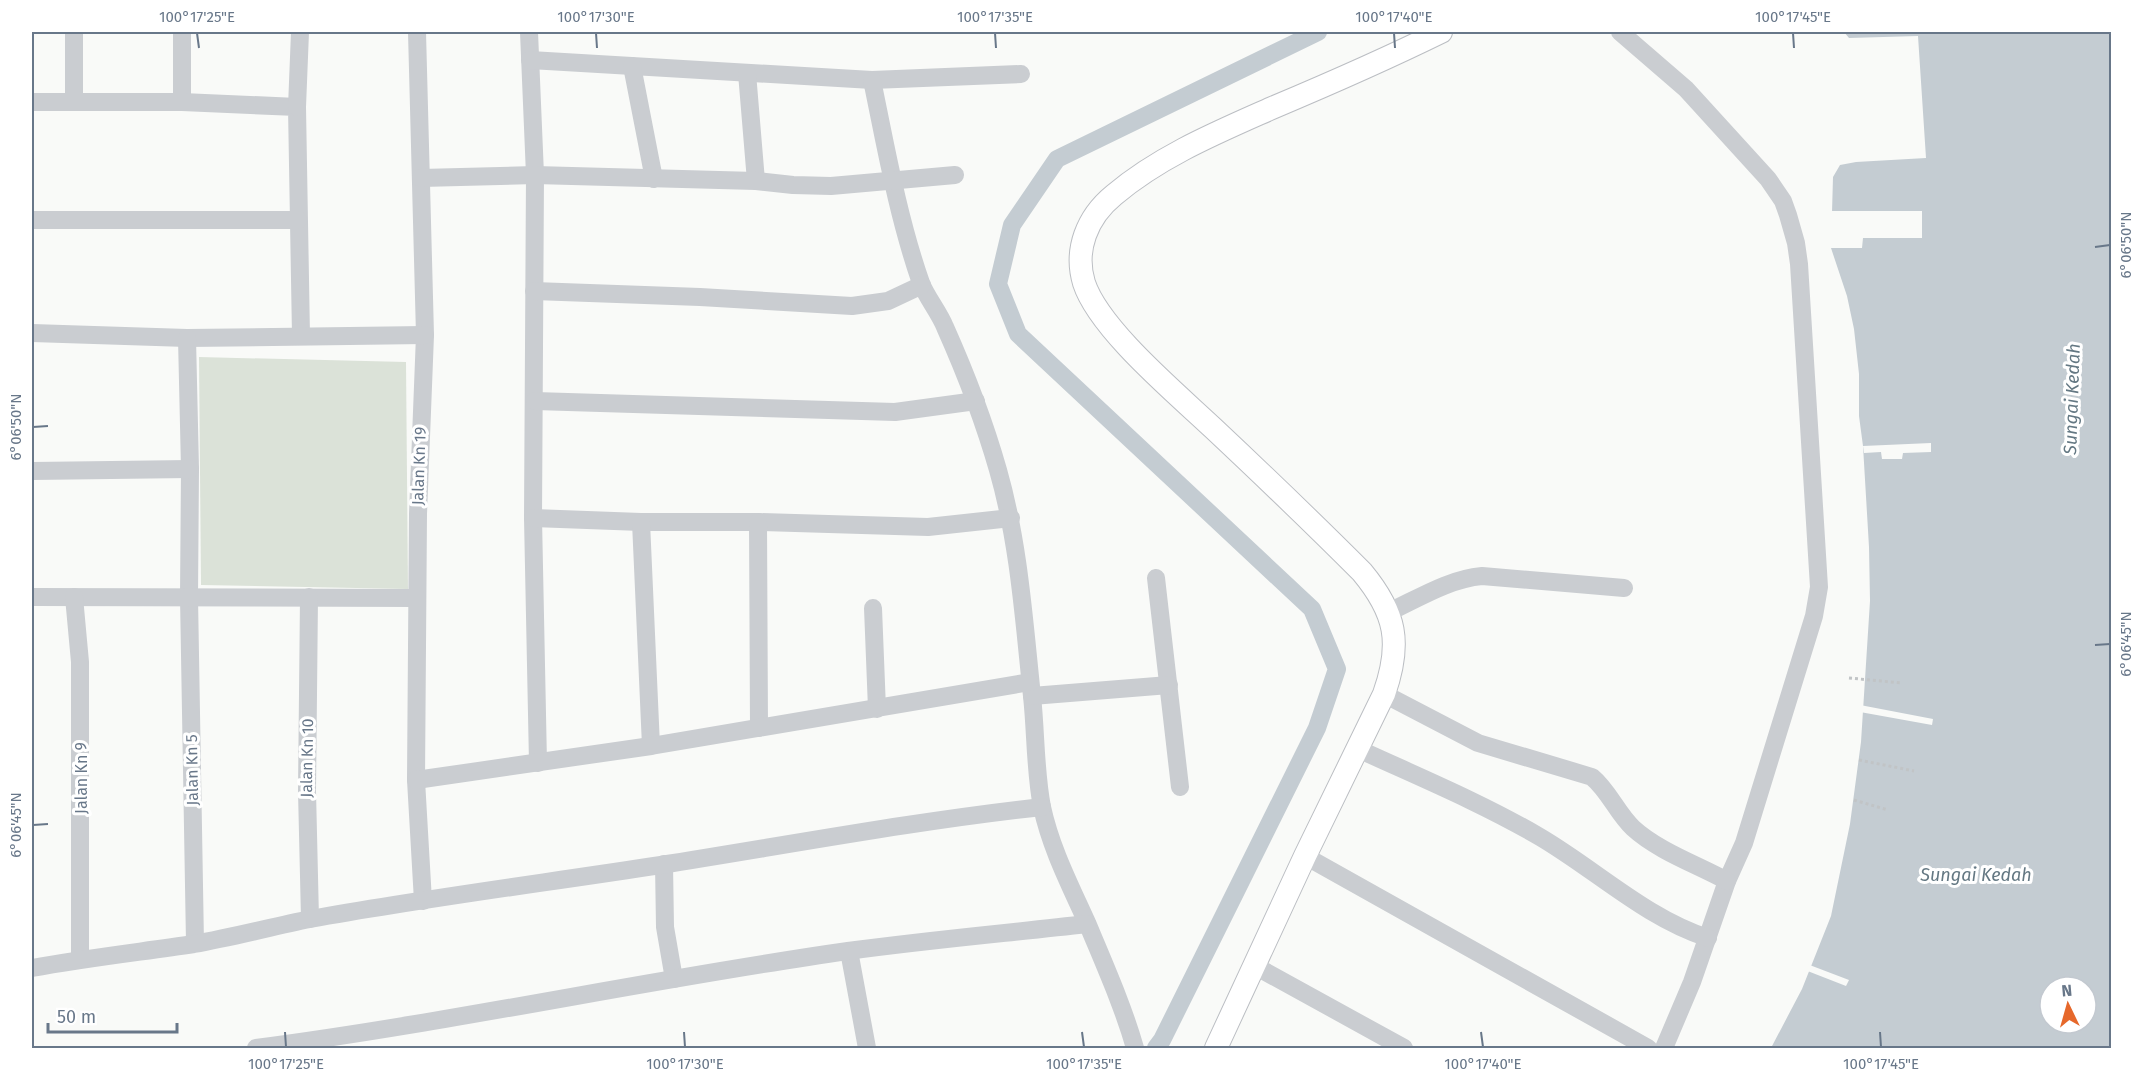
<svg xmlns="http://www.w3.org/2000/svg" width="2143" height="1080" viewBox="0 0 2143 1080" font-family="'Fira Sans',sans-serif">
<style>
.green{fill:#dbe2d8}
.water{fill:#c4ccd2;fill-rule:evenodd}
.pier{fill:#f9faf8}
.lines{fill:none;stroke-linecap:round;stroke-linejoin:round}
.canal{stroke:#c4ccd2;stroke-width:18}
.major-casing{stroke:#bbbec3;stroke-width:24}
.path{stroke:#c1c4c6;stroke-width:3;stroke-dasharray:3 3;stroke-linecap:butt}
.minor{stroke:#cacdd1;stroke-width:18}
.major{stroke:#fff;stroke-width:22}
.ticks{fill:none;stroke:#687789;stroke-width:2}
.labels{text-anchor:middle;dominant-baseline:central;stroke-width:6;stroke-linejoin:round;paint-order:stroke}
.street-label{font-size:16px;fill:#687789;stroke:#fff}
.water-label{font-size:18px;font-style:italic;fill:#647883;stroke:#fff}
.neatline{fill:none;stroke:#687789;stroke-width:2}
.ticks-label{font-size:15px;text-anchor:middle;fill:#687789}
</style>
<rect width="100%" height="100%" fill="#f9faf8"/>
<path class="green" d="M199,357l207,5 2,227 -207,-4z"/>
<path class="water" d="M1844,32h267v1016h-340l31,-59 29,-73 19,-92 11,-82 9,-141 -1,-54 -6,-101 -4,-30v-42l-5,-45 -7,-33 -16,-48 2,-71 7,-12 16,-3 70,-4 -8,-122 -69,2zM2050,987h36v36h-36z"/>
<g class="pier">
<path d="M1831,211h91v27h-59l-1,10h-31z"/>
<path d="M1931,443v9l-28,1 -1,6h-20l-1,-7 -17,1 -1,-7z"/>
<path d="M1860,705l73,14 -1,6 -72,-13z"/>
<path d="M1807,964l42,16 -3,6 -41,-16z"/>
</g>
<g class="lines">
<path class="canal" d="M1156,1048l6,-8 155,-312 20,-59 -25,-60 -294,-275 -20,-50 14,-59 45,-66 261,-127"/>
<defs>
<path id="major" d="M1216,1048l89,-192 79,-162c18,-51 12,-81 -22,-122 -49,-49 -99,-97 -149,-144 -37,-35 -114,-99 -129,-145 -10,-33 3,-66 30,-88 46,-39 104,-63 158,-87 57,-24 114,-49 169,-76"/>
</defs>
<use href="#major" class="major-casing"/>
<g class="path">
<path d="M1849,678l53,5"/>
<path d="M1859,760l55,11"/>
<path d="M1854,800l34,10"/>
</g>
<g class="minor">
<path d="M182,32v70"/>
<path d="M417,32l8,303 -7,179 -2,266 7,121"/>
<path d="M529,32l6,143 -2,343 5,245"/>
<path d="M1620,32l66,57 82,90 15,22 5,14 8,28 3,21 20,323 -5,29 -70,227 -17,38 -35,101 -28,66"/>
<path d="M530,60l342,20 149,-6"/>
<path d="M632,66l22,113"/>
<path d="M747,73l9,108"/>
<path d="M872,80c14,68 26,137 49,203 6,15 18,29 24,44 21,47 39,94 53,143 21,73 26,151 34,226 4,37 3,75 10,111 9,42 29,80 46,118 17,41 35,81 47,123"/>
<path d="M74,101v-69"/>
<path d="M32,102h150l115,5 4,229"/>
<path d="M297,107l3,-75"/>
<path d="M421,178l114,-3 221,6 37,4 38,1 124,-11"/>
<path d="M32,220h266"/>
<path d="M534,291l166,6 152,9 36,-5 34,-16"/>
<path d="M32,333l155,5 238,-3"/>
<path d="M187,338l3,131 -1,128 6,346"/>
<path d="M535,401l360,11 81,-11"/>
<path d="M32,471l158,-2"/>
<path d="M533,518l108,4h117l170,5 83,-9"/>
<path d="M641,522l10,224"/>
<path d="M758,522l1,206"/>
<path d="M1156,578l24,209"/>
<path d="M32,597l385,1"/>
<path d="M74,597l6,65v297"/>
<path d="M309,597l-2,194 3,128"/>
<path d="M873,608l4,101"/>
<path d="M1389,612c30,-14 60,-33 93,-36l142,12"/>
<path d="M1384,694l94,49 114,34c17,14 25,36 41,51 25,23 65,37 94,53"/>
<path d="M1032,696l137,-11"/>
<path d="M1358,749c61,28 124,54 182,88 56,33 106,81 168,101"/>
<path d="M416,780l235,-34 379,-64"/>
<path d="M1305,856l343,192"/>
<path d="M664,864l1,63 9,52"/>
<path d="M849,951l18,97"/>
<path d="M1255,966l149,82"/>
<path d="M32,968c54,-10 108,-16 162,-24 39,-7 77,-17 116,-25 116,-21 234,-36 351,-54 127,-20 254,-44 381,-58"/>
<path d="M256,1048c199,-26 394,-69 592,-97 80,-11 160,-18 239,-27"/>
</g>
<use href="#major" class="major"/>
</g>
<path class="ticks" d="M197,33l2,15M596,33l1,15M995,33l1,15M1394,33l1,15M1793,33l1,15M2095,247l15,-2M33,427l15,-1M2095,645l15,-1M33,825l15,-1M285,1032l1,15M684,1032l1,15M1082,1032l2,15M1481,1032l2,15M1880,1032l1,15"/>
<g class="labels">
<g class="street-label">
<text transform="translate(419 466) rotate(-88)">Jalan Kn 19</text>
<text transform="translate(307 758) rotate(-89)">Jalan Kn 10</text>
<text transform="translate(192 770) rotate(-91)">Jalan Kn 5</text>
<text transform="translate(81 778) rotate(-90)">Jalan Kn 9</text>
</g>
<g class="water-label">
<text transform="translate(2072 399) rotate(-88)">Sungai Kedah</text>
<text x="1976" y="875">Sungai Kedah</text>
</g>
</g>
<rect width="2143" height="1080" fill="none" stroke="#ffffff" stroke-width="66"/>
<g transform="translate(2068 1005) rotate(355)"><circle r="28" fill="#ffffff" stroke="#c3c9d0" stroke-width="1.5"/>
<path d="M0-4.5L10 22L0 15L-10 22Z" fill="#e6682b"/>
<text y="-9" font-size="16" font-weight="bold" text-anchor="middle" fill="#687789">N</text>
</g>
<path d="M48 1023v9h129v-9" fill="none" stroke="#687789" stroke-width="3"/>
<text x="57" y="1023" font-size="18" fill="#687789" stroke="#ffffff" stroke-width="4.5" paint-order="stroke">50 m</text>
<rect x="33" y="33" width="2077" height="1014" class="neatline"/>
<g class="ticks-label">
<text x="197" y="22">100°17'25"E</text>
<text x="596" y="22">100°17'30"E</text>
<text x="995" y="22">100°17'35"E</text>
<text x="1394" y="22">100°17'40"E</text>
<text x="1793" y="22">100°17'45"E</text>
<text transform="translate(2126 245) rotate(-90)" y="5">6°06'50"N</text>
<text transform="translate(16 427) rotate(-90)" y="5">6°06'50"N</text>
<text transform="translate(2126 644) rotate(-90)" y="5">6°06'45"N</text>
<text transform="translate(16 825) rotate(-90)" y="5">6°06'45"N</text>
<text x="286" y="1069">100°17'25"E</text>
<text x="685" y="1069">100°17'30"E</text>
<text x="1084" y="1069">100°17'35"E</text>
<text x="1483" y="1069">100°17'40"E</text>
<text x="1881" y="1069">100°17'45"E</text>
</g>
</svg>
